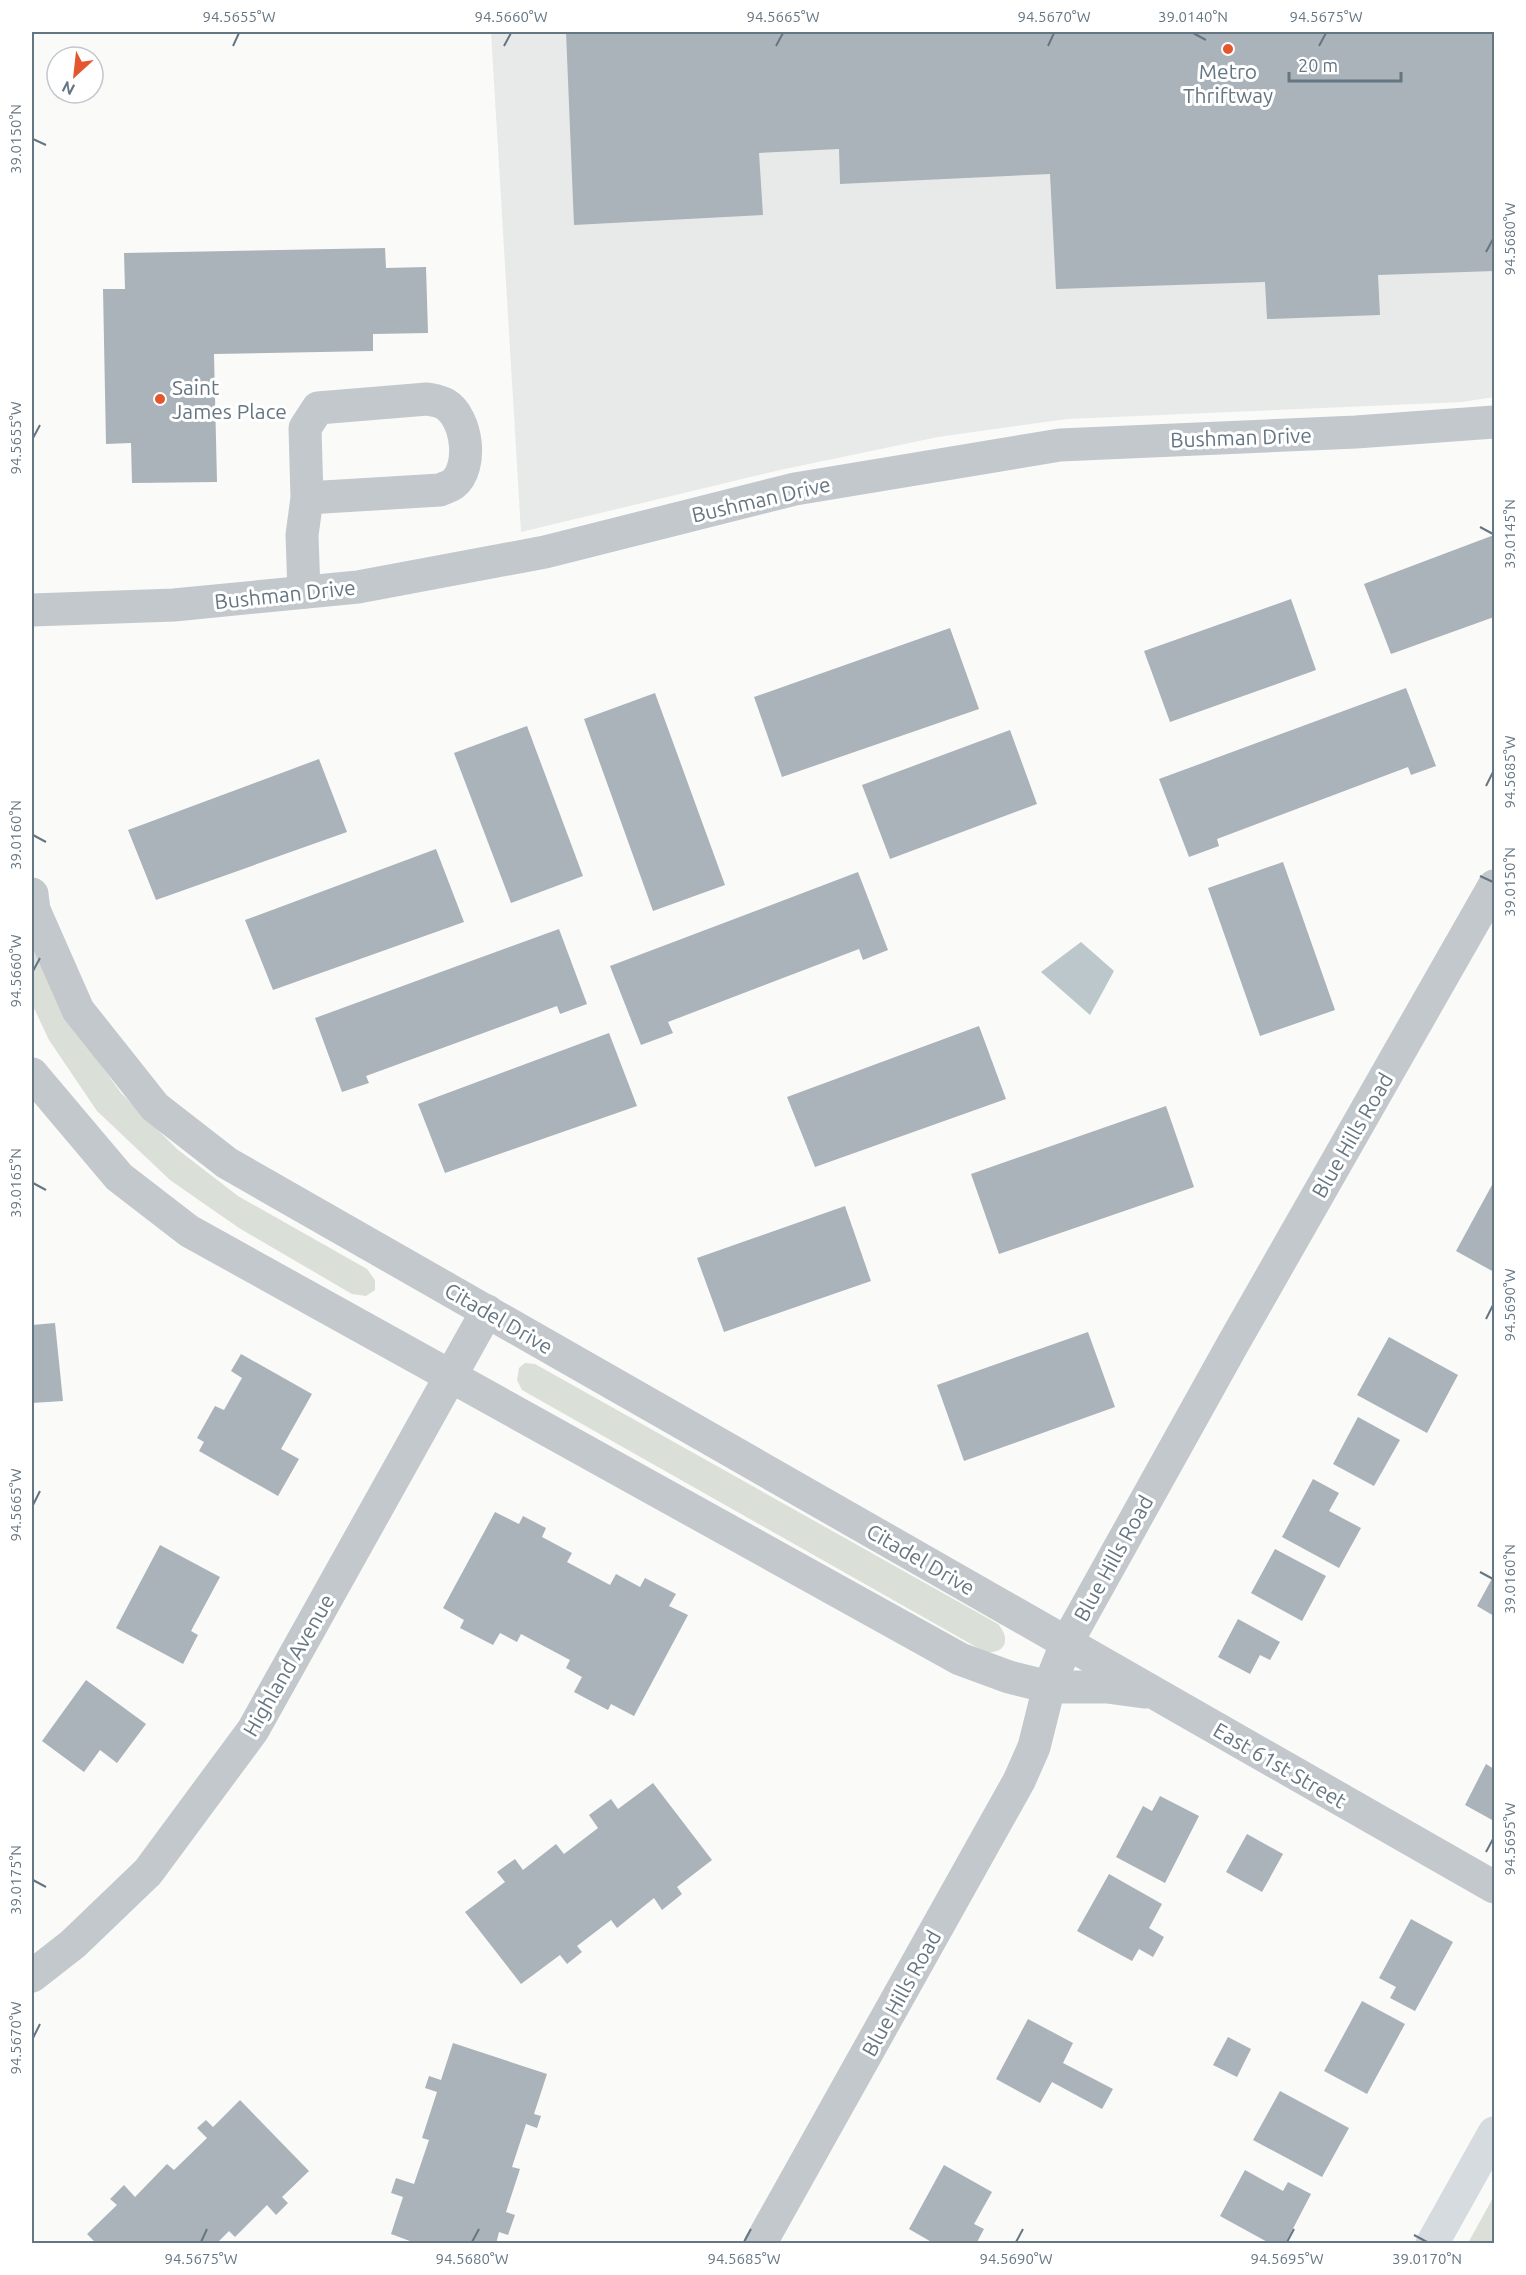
<svg xmlns="http://www.w3.org/2000/svg" width="1526" height="2275" viewBox="0 0 1526 2275" font-family="Ubuntu,sans-serif">
<style>
.built{fill:#e8e9e9}
.green{fill:#dadfd7}
.water{fill:#bbc7cb}
.building{fill:#aab3b9}
.lines{fill:none;stroke-linecap:round;stroke-linejoin:round}
.minor{stroke:#c3c8cc;stroke-width:33}
.major{stroke:#d6dbdf;stroke-width:33}
.ticks{fill:none;stroke:#657683;stroke-width:2}
.poi-dot{fill:#e4572e;stroke:#fff;stroke-width:2}
.labels{text-anchor:middle;dominant-baseline:central;stroke-width:6;stroke-linejoin:round;paint-order:stroke}
.poi-label{font-size:21px;fill:#657683;stroke:#fff}
.street-label{font-size:21px;fill:#657683;stroke:#fff}
.neatline{fill:none;stroke:#657683;stroke-width:2}
.ticks-label{font-size:15px;text-anchor:middle;fill:#657683}
</style>
<rect width="100%" height="100%" fill="#fafaf8"/>
<path class="built" d="M491,32h1003v365l-32,5 -395,17 -129,18 -158,33 -259,62z"/>
<g class="green">
<path d="M32,940l49,97 40,56 56,56 61,47 129,73 8,11v10l-9,6 -14,-2 -113,-66 -69,-48 -73,-69 -48,-71 -17,-36z"/>
<path d="M525,1363l10,1 463,260c13,15 8,30 -13,28l-463,-262 -5,-10 2,-12z"/>
<path d="M1494,2196v47h-26z"/>
</g>
<path class="water" d="M1081,942l33,29 -24,44 -49,-43z"/>
<g class="building">
<path d="M566,32h928v239l-116,4 2,40 -113,4 -2,-37 -209,7 -6,-115 -210,10 -1,-35 -80,4 4,62 -189,10z"/>
<path d="M385,248l1,20 40,-1 2,66 -55,1v17l-159,3 3,128 -85,1 -1,-40 -25,1 -3,-155h22l-1,-36z"/>
<path d="M1494,535v82l-103,37 -27,-70z"/>
<path d="M1291,599l25,71 -146,52 -26,-71z"/>
<path d="M950,628l29,81 -197,68 -28,-80z"/>
<path d="M1406,688l30,78 -25,9 -3,-8 -191,72 2,7 -30,11 -30,-78z"/>
<path d="M655,693l70,192 -72,26 -69,-192z"/>
<path d="M527,726l56,150 -72,27 -57,-150z"/>
<path d="M1010,730l27,74 -147,55 -28,-74z"/>
<path d="M319,759l28,73 -191,68 -28,-70z"/>
<path d="M436,849l28,73 -191,68 -28,-70z"/>
<path d="M1283,862l52,148 -75,26 -52,-148z"/>
<path d="M858,872l30,78 -25,10 -4,-11 -191,73 5,11 -32,12 -31,-79z"/>
<path d="M559,929l28,75 -27,10 -3,-8 -191,70 3,7 -27,9 -27,-74z"/>
<path d="M979,1026l27,73 -191,68 -28,-70z"/>
<path d="M609,1033l28,73 -192,67 -27,-69z"/>
<path d="M1166,1106l28,81 -195,67 -28,-80z"/>
<path d="M1492,1185l2,1v86l-38,-21z"/>
<path d="M845,1206l26,75 -147,51 -27,-74z"/>
<path d="M55,1323l8,78 -31,2v-78z"/>
<path d="M1088,1332l27,75 -151,54 -27,-76z"/>
<path d="M1389,1337l69,38 -31,58 -70,-38z"/>
<path d="M241,1354l71,40 -31,55 18,10 -21,37 -79,-45 5,-9 -7,-4 18,-32 9,4 18,-32 -11,-7z"/>
<path d="M1358,1417l42,23 -26,46 -41,-22z"/>
<path d="M1313,1479l26,14 -10,18 32,17 -22,40 -57,-31z"/>
<path d="M495,1512l24,12 4,-8 23,12 -4,9 30,16 -5,9 43,23 6,-11 24,13 5,-9 31,16 -7,12 19,9 -54,101 -23,-12 -3,6 -34,-18 8,-15 -16,-9 4,-8 -49,-26 -4,8 -17,-9 -7,12 -33,-17 4,-8 -21,-12z"/>
<path d="M160,1545l60,32 -29,54 7,4 -15,29 -67,-36z"/>
<path d="M1275,1549l51,27 -24,45 -51,-28z"/>
<path d="M1494,1575v41l-17,-10z"/>
<path d="M1238,1619l42,23 -10,18 -10,-5 -10,19 -32,-17z"/>
<path d="M86,1680l60,44 -29,39 -17,-13 -16,22 -42,-31z"/>
<path d="M1486,1764l8,5v52l-29,-16z"/>
<path d="M653,1783l59,77 -35,27 5,7 -20,16 -8,-12 -37,30 -6,-8 -34,26 5,6 -15,12 -7,-9 -39,29 -56,-72 40,-30 -8,-10 18,-13 8,11 33,-26 8,10 34,-26 -9,-13 22,-16 7,10z"/>
<path d="M1160,1796l39,20 -34,67 -49,-26 27,-51 9,5z"/>
<path d="M1247,1834l36,20 -21,38 -36,-20z"/>
<path d="M1109,1874l53,30 -13,24 15,9 -11,20 -14,-8 -7,12 -55,-30z"/>
<path d="M1411,1919l42,23 -38,69 -25,-13 6,-11 -17,-9z"/>
<path d="M1362,2001l43,23 -38,70 -43,-23z"/>
<path d="M1028,2019l45,24 -10,20 50,26 -11,20 -50,-27 -12,21 -44,-24z"/>
<path d="M1228,2037l23,12 -14,28 -24,-12z"/>
<path d="M453,2043l94,31 -13,40 7,2 -4,12 -11,-4 -14,43 8,2 -14,43 9,3 -7,20 -9,-3 -3,12h-78l-27,-10 12,-37 -12,-4 5,-15 18,6 15,-44 -7,-2 15,-46 -12,-4 4,-12 12,4z"/>
<path d="M1280,2091l69,37 -27,49 -69,-37z"/>
<path d="M240,2100l69,71 -27,26 6,6 -12,12 -9,-10 -32,32 -6,-6 -13,13h-119l-10,-10 30,-29 -7,-6 14,-14 11,12 32,-33 7,6 33,-32 -10,-10 9,-8 7,7z"/>
<path d="M944,2165l48,27 -18,32 10,5 -8,15h-41l-26,-15z"/>
<path d="M1245,2170l38,21 5,-9 23,12 -26,50h-14l-51,-28z"/>
</g>
<g class="lines">
<g class="minor">
<path d="M304,592l-2,-57 5,-37 -2,-70 13,-20 109,-9c5,1 13,2 18,5 22,13 29,63 8,80 -4,3 -9,4 -13,6l-133,8"/>
<path d="M32,610l142,-5 184,-18 187,-35 250,-63 265,-44 296,-13 138,-10"/>
<path d="M32,894l2,16 44,100 77,97 72,56 1267,724"/>
<path d="M32,1074l87,103 70,54 771,428 49,18 40,10h58l37,5"/>
<path d="M32,1976l41,-32 75,-72 105,-142 234,-419"/>
<path d="M760,2244l259,-463 15,-34 15,-60 18,-45 167,-300 260,-456"/>
</g>
<path class="major" d="M1432,2244l62,-111"/>
</g>
<path class="ticks" d="M1193,33l13,7M233,46l6,-13M504,46l7,-13M776,46l7,-13M1048,46l6,-13M1319,46l7,-13M33,139l13,6M1486,252l7,-13M33,438l7,-13M1480,527l13,7M1486,786l7,-14M33,835l13,7M1480,876l13,6M33,971l7,-13M33,1183l13,7M1486,1319l7,-14M33,1505l7,-14M1480,1572l13,7M1486,1852l7,-13M33,1880l13,7M33,2038l7,-14M1414,2235l13,7M201,2242l6,-13M472,2242l7,-13M744,2242l7,-13M1016,2242l7,-13M1287,2242l7,-13"/>
<g class="poi-dot">
<circle cx="1228" cy="49" r="6"/>
<circle cx="160" cy="399" r="6"/>
</g>
<g class="labels">
<g class="poi-label">
<text x="1228" y="71">Metro<tspan x="1228" dy="24">Thriftway</tspan></text>
<text x="172" y="387" text-anchor="start">Saint<tspan x="172" dy="24">James Place</tspan></text>
</g>
<g class="street-label">
<text transform="translate(1241 437) rotate(-2)">Bushman Drive</text>
<text transform="translate(761 499) rotate(-13)">Bushman Drive</text>
<text transform="translate(285 594) rotate(-6)">Bushman Drive</text>
<text transform="translate(1352 1135) rotate(-60)">Blue Hills Road</text>
<text transform="translate(499 1318) rotate(30)">Citadel Drive</text>
<text transform="translate(1113 1558) rotate(-61)">Blue Hills Road</text>
<text transform="translate(921 1559) rotate(30)">Citadel Drive</text>
<text transform="translate(288 1665) rotate(-60)">Highland Avenue</text>
<text transform="translate(1280 1765) rotate(30)">East 61st Street</text>
<text transform="translate(901 1993) rotate(-61)">Blue Hills Road</text>
</g>
</g>
<rect width="1526" height="2275" fill="none" stroke="#ffffff" stroke-width="66"/>
<g transform="translate(75 75) rotate(207)"><circle r="28" fill="#ffffff" stroke="#c1c8cd" stroke-width="1.5"/>
<path d="M0-4.5L10 22L0 15L-10 22Z" fill="#e4572e"/>
<text y="-9" font-size="16" font-weight="bold" text-anchor="middle" fill="#657683">N</text>
</g>
<path d="M1289 72v9h112v-9" fill="none" stroke="#657683" stroke-width="3"/>
<text x="1298" y="72" font-size="18" fill="#657683" stroke="#ffffff" stroke-width="4.5" paint-order="stroke">20 m</text>
<rect x="33" y="33" width="1460" height="2209" class="neatline"/>
<g class="ticks-label">
<text x="239" y="22">94.5655°W</text>
<text x="511" y="22">94.5660°W</text>
<text x="783" y="22">94.5665°W</text>
<text x="1054" y="22">94.5670°W</text>
<text x="1193" y="22">39.0140°N</text>
<text x="1326" y="22">94.5675°W</text>
<text transform="translate(16 139) rotate(-90)" y="5">39.0150°N</text>
<text transform="translate(1510 239) rotate(-90)" y="5">94.5680°W</text>
<text transform="translate(16 438) rotate(-90)" y="5">94.5655°W</text>
<text transform="translate(1510 534) rotate(-90)" y="5">39.0145°N</text>
<text transform="translate(1510 772) rotate(-90)" y="5">94.5685°W</text>
<text transform="translate(16 835) rotate(-90)" y="5">39.0160°N</text>
<text transform="translate(1510 882) rotate(-90)" y="5">39.0150°N</text>
<text transform="translate(16 971) rotate(-90)" y="5">94.5660°W</text>
<text transform="translate(16 1183) rotate(-90)" y="5">39.0165°N</text>
<text transform="translate(1510 1305) rotate(-90)" y="5">94.5690°W</text>
<text transform="translate(16 1505) rotate(-90)" y="5">94.5665°W</text>
<text transform="translate(1510 1579) rotate(-90)" y="5">39.0160°N</text>
<text transform="translate(1510 1839) rotate(-90)" y="5">94.5695°W</text>
<text transform="translate(16 1880) rotate(-90)" y="5">39.0175°N</text>
<text transform="translate(16 2038) rotate(-90)" y="5">94.5670°W</text>
<text x="201" y="2264">94.5675°W</text>
<text x="472" y="2264">94.5680°W</text>
<text x="744" y="2264">94.5685°W</text>
<text x="1016" y="2264">94.5690°W</text>
<text x="1287" y="2264">94.5695°W</text>
<text x="1427" y="2264">39.0170°N</text>
</g>
</svg>
